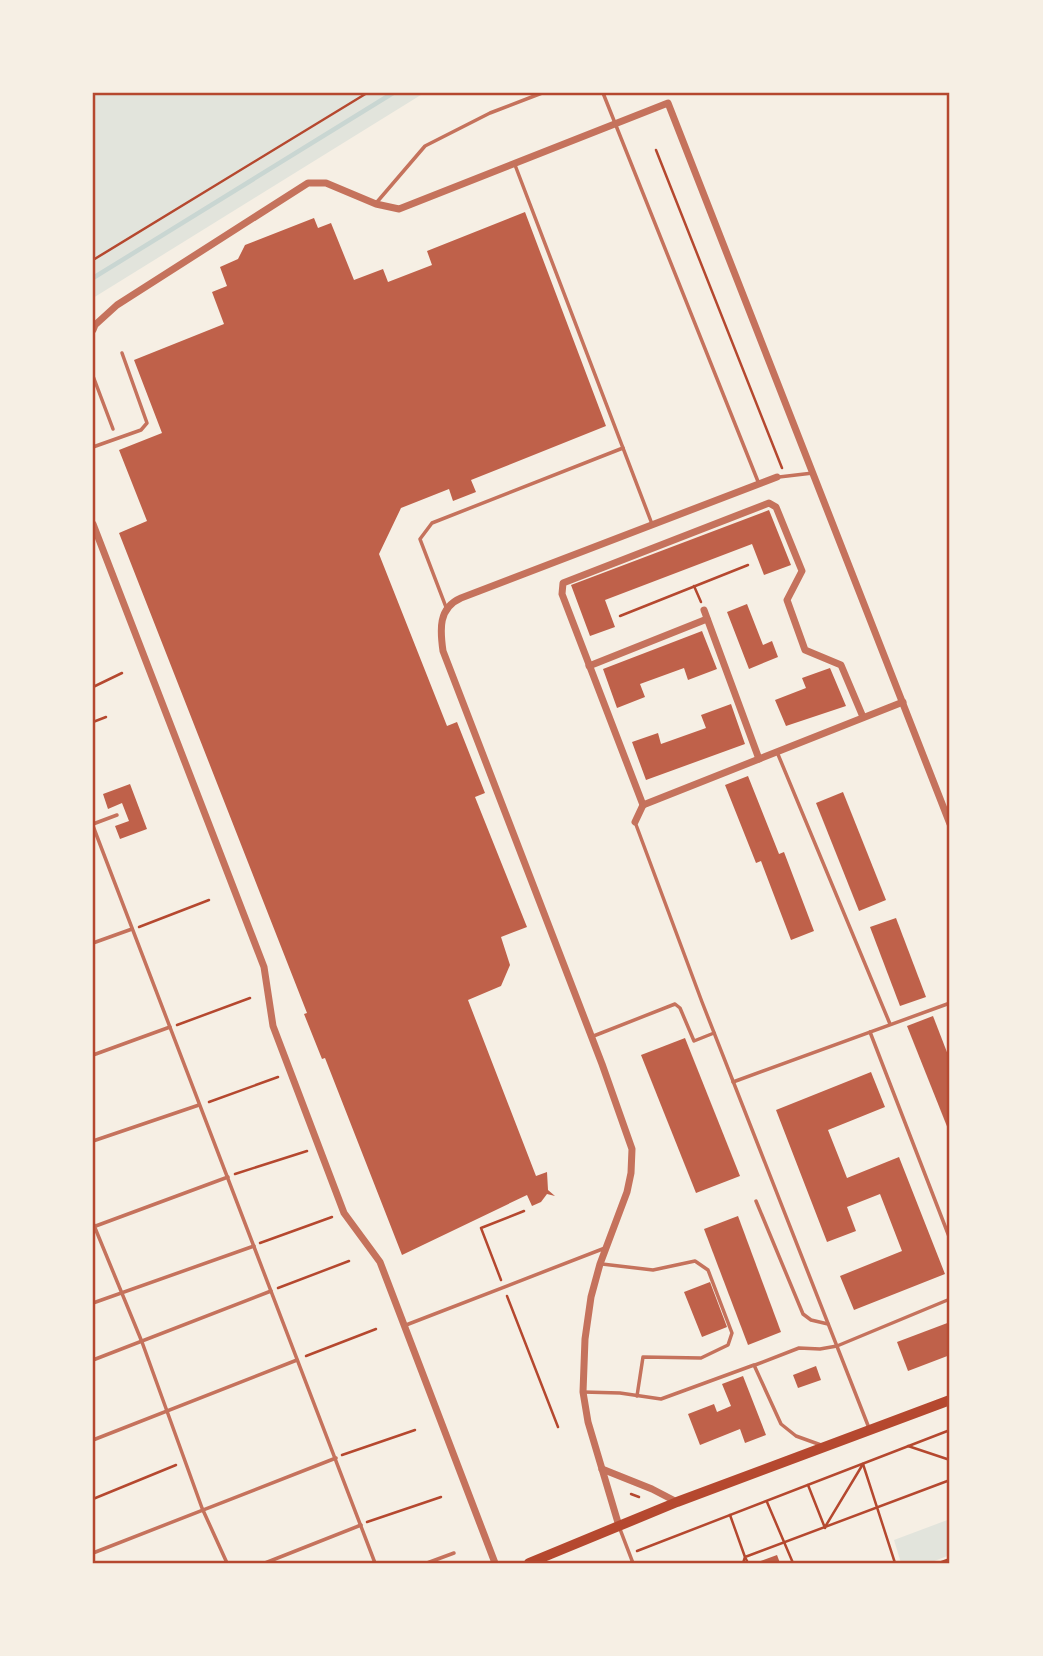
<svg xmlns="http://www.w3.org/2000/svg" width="1043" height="1656" viewBox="0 0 1043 1656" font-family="Literata,serif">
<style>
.green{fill:#e2e4dc}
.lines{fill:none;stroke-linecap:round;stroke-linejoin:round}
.stream{stroke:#c9d6d2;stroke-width:4.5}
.building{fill:#bf614a}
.path{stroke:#b5482f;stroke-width:2.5}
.service{stroke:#c5725c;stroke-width:3.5}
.minor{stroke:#c5725c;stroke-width:7}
.secondary{stroke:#b5482f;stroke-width:10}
.neatline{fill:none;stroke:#b5482f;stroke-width:2.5}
</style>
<rect width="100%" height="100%" fill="#f6efe4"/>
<g class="green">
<path d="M93,93h331l-331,205z"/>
<path d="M950,1519v36l-21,8h-28l-7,-23z"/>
</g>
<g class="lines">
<path class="stream" d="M93,278l300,-185"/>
</g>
<g class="building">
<path d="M525,212l81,214 -135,54 5,12 -23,9 -4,-12 -48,19 -22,46 68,172 10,-4 28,71 -10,4 52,130 -26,10 9,28 -9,21 -33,14 68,176 11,-4 1,18 7,6 -8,-2 -6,8 -9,4 -5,-11 -125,60 -77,-197 -3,1 -18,-45 3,-1 -188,-480 28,-12 -28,-71 43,-17 -28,-73 90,-36 -12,-32 15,-6 -7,-19 18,-8 7,-14 69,-27 4,10 13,-5 23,57 29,-11 5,13 44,-17 -5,-14z"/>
<path d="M769,510l22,55 -27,10 -12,-31 -147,56 10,27 -25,9 -19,-51z"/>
<path d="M747,604l16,41 9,-4 6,16 -29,12 -22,-57z"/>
<path d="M702,631l15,38 -29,11 -4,-12 -44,16 5,13 -28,11 -14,-39z"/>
<path d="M830,668l16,38 -60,20 -11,-26 31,-12 -4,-10z"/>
<path d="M731,704l14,40 -99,36 -14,-38 26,-9 3,11 45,-16 -5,-13z"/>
<path d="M748,776l31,78 5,-2 30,79 -23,9 -30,-79 -5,2 -31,-78z"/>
<path d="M130,784l17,45 -27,10 -5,-13 14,-5 -7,-18 -14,6 -5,-15z"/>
<path d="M843,792l43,108 -27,11 -43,-108z"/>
<path d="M896,918l30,79 -26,9 -30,-79z"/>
<path d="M933,1016l17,44v74l-43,-108z"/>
<path d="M685,1038l55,138 -44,17 -55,-138z"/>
<path d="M871,1072l14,35 -57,23 19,48 52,-21 46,117 -91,36 -14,-34 62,-25 -22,-57 -33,13 9,24 -29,11 -51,-132z"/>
<path d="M738,1216l43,116 -33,13 -44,-116z"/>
<path d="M710,1282l17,45 -25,10 -18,-45z"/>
<path d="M950,1322v33l-42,16 -11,-29z"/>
<path d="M816,1366l5,14 -23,8 -5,-13z"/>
<path d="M743,1376l23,59 -21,8 -5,-14 -40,16 -12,-31 26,-10 3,8 14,-6 -9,-22z"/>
<path d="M777,1555l3,8h-25z"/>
</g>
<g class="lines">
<g class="path">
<path d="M656,150l126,318"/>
<path d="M93,260l274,-167"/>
<path d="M694,586l7,16"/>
<path d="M620,616l128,-51"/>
<path d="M93,687l29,-14"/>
<path d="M93,722l13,-5"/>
<path d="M139,927l70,-27"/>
<path d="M177,1025l73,-27"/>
<path d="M209,1102l69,-25"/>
<path d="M235,1174l72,-23"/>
<path d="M260,1243l72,-26"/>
<path d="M501,1280l-20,-52 43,-17"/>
<path d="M278,1288l71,-27"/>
<path d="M507,1296l51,131"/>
<path d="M306,1356l70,-27"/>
<path d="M908,1446l42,14"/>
<path d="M342,1455l73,-25"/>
<path d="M863,1464l32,99"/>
<path d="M808,1485l17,43"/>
<path d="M631,1494l8,3"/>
<path d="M93,1499l83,-34"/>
<path d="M767,1502l26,61"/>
<path d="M730,1515l15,42 -2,6"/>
<path d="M367,1522l74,-25"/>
<path d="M825,1527l38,-63"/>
<path d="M637,1551l313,-121"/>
<path d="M748,1563l-3,-6 205,-77"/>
<path d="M939,1563l11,-4"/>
</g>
<g class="service">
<path d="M603,93l156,391"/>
<path d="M515,165l137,359"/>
<path d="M377,202l48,-56 65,-33 52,-20"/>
<path d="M93,376l20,53"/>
<path d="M93,447l48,-17 6,-7 -25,-70"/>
<path d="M779,477l34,-4"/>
<path d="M446,607l-26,-68 12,-16 191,-75"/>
<path d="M777,752l113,272"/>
<path d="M635,822l67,180 167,426"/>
<path d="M93,824l24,-9"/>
<path d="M93,826l282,737"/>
<path d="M93,943l39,-14"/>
<path d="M870,1032l80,207"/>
<path d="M591,1037l84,-33 5,4 14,33 20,-8"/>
<path d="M93,1055l77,-28"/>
<path d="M733,1082l217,-79"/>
<path d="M93,1141l106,-36"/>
<path d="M756,1201l47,113 8,6 17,4"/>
<path d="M93,1223l49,119 60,166 25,55"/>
<path d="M93,1227l135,-50"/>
<path d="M602,1264l51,6 42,-9 13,9 24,63 -4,12 -27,13 -58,-1 -6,39"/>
<path d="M93,1303l161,-57"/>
<path d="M406,1325l199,-77"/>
<path d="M93,1360l178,-69"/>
<path d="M755,1365l44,-17 21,1 17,-3 113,-47"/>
<path d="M583,1392l37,1 41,6 93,-34 27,59 15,12 25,9"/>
<path d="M93,1440l204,-80"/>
<path d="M620,1529l13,34"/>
<path d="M93,1553l243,-95"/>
<path d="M265,1563l96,-38"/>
<path d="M427,1563l27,-10"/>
</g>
<g class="minor">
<path d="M93,330l2,-5 22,-20 191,-122h18l50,21 23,5 269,-106 282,721"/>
<path d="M93,524l171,443 9,59 71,187 36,49 115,301"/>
<path d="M704,610l55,149"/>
<path d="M589,666l118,-47"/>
<path d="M643,805l-81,-211 1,-11 206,-80 7,4 26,64 -15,29 18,50 36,15 22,52"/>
<path d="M635,822l8,-17 260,-103"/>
<path d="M602,1469l50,20 25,13"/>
<path d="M619,1526l-31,-104 -5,-30 2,-53 6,-42 9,-33 27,-72 4,-19 1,-24 -30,-85 -159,-413c-3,-21 -5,-43 18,-53l316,-121"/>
</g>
<path class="secondary" d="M529,1563l148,-61 273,-102"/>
</g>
<rect width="1043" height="1656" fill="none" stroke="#f6efe4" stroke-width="189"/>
<rect x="94" y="94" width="854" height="1468" class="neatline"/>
</svg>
